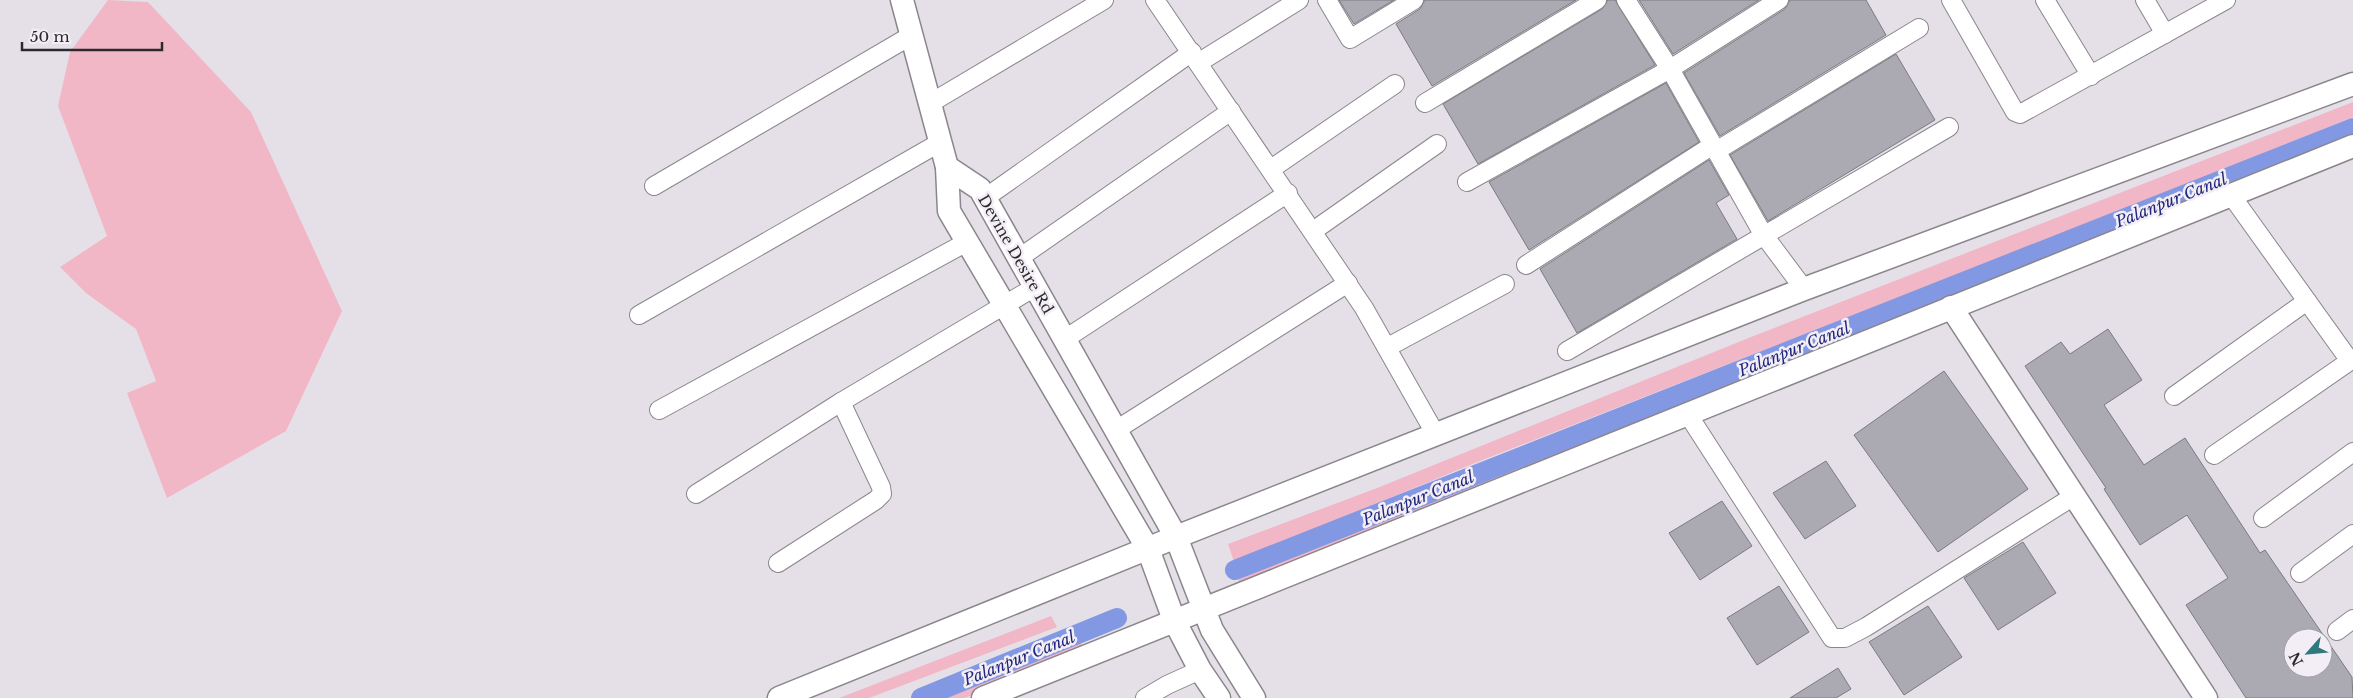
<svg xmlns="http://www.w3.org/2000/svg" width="2353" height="698" viewBox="0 0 2353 698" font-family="'Libre Baskerville',serif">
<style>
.green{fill:#f2b7c7}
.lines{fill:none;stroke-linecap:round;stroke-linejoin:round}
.canal{stroke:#8398e2;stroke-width:20}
.building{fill:#aba9b2;stroke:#7c7a82;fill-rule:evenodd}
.minor-casing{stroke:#8b868d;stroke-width:20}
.tertiary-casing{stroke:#8b868d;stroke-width:25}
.minor{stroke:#fff;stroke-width:18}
.tertiary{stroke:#fff;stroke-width:22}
.labels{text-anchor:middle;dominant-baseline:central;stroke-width:5;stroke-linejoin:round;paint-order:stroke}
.street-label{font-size:15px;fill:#2b292b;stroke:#f3edf5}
.water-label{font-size:16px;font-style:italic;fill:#1d267b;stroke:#f3edf5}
</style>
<rect width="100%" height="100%" fill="#e5e0e8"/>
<g class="green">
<path d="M108,0l40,2 103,110 91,199 -56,120 -119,67 -40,-105 29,-12 -20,-52 -50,-36 -26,-26 47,-31 -49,-130 12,-54z"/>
<path d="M2353,102v15l-369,147 -514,201 -236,97 -6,-18 149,-56 379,-153z"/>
<path d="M1954,295l-714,289 -3,-8 148,-56z"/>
<path d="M1051,616l6,11 -188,71h-30z"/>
<path d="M1081,642l3,8 -119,48h-27z"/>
</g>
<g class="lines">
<g class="canal">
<path d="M1235,570l1118,-442"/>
<path d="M921,698l196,-80"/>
</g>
</g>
<g class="building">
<path d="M1339,0h55l-40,24z"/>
<path d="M1425,0h151l-144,86 -36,-62 24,-15z"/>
<path d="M1608,0h7l40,65 -177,99 -35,-60 159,-95z"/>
<path d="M1639,0h120l-86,54z"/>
<path d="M1790,0h76l20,35 -166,101 -36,-63 101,-64z"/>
<path d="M1896,54l39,66 -167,101 -38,-66z"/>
<path d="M1666,83l33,59 -170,108 -40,-68z"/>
<path d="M1709,160l20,35 -13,8 21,36 -160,94 -37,-64z"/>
<path d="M2108,329l34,51 -38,25 40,60 41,-27 75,115 5,-3 87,127 1,21h-107l-60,-93 42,-27 -41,-63 -47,30 -36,-56 2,-1 -81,-122 36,-24 9,12zM2293,638h30v30h-30z"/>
<path d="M1944,371l84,118 -90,63 -84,-117z"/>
<path d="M1826,461l30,45 -51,33 -32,-46z"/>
<path d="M1722,501l30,45 -52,34 -31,-47z"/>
<path d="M2023,542l33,51 -58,37 -34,-52z"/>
<path d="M1779,586l30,46 -52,33 -30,-47z"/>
<path d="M1928,606l34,51 -58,38 -35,-53z"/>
<path d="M1838,668l13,21 -15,9h-46z"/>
</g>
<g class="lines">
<defs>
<g id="minor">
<path d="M1155,0l209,308 72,127"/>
<path d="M1327,0l23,39 64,-39"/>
<path d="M1626,0l44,69 93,165 41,55"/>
<path d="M1951,0l64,112 5,2 206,-114"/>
<path d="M2045,0l46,76"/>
<path d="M2145,0l20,34"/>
<path d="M1198,63l101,-63"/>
<path d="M1425,103l172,-103"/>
<path d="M929,104l175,-104"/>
<path d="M1716,151l203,-123"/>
<path d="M1271,169l124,-85"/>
<path d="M1467,182l203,-113 109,-69"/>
<path d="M654,186l258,-151"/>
<path d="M985,198l207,-146"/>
<path d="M1313,231l124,-87"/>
<path d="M1019,258l212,-147"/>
<path d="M1526,265l187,-120"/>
<path d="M639,315l300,-172"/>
<path d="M1065,339l223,-146"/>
<path d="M1388,347l117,-63"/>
<path d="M1567,351l382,-224"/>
<path d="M2174,396l133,-95"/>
<path d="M659,410l308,-168"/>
<path d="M1687,413l145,225h13l21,-11 208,-131"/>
<path d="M1116,430l232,-147"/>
<path d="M2214,455l136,-94 -119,-166"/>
<path d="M696,494l145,-92 194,-115"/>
<path d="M2263,518l90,-66"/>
<path d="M778,563l98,-63 6,-6 -1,-7 -40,-85"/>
<path d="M2300,573l53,-39"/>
<path d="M2337,631l16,-12"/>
<path d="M1145,698l22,-13 33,-15"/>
</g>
<g id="tertiary">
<path d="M902,0l45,167 2,44 199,338 26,71 26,50 19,28"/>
<path d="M947,167l33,22 5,9 191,339 36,93 42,68"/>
<path d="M1951,307l255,391"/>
<path d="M779,698l397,-161 628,-248 549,-205"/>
<path d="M983,698l1370,-552"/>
</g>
</defs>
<use href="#minor" class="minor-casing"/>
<use href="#tertiary" class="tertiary-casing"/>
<use href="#minor" class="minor"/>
<use href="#tertiary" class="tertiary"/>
</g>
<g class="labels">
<g class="street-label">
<text transform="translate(1016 254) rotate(60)">Devine Desire Rd</text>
</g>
<g class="water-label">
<text transform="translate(2171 200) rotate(-22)">Palanpur Canal</text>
<text transform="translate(1794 349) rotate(-22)">Palanpur Canal</text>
<text transform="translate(1418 498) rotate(-22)">Palanpur Canal</text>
<text transform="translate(1019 658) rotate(-22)">Palanpur Canal</text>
</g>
</g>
<g transform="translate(2308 653) rotate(243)"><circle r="24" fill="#f3edf5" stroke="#a39fa4"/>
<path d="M0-4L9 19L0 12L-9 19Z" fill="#2e787e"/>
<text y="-8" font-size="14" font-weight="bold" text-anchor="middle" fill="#2b292b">N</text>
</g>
<path d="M22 42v8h140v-8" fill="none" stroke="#2b292b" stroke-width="2.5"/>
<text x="30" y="42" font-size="15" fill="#2b292b" stroke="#f3edf5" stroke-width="4" paint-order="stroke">50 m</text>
</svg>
